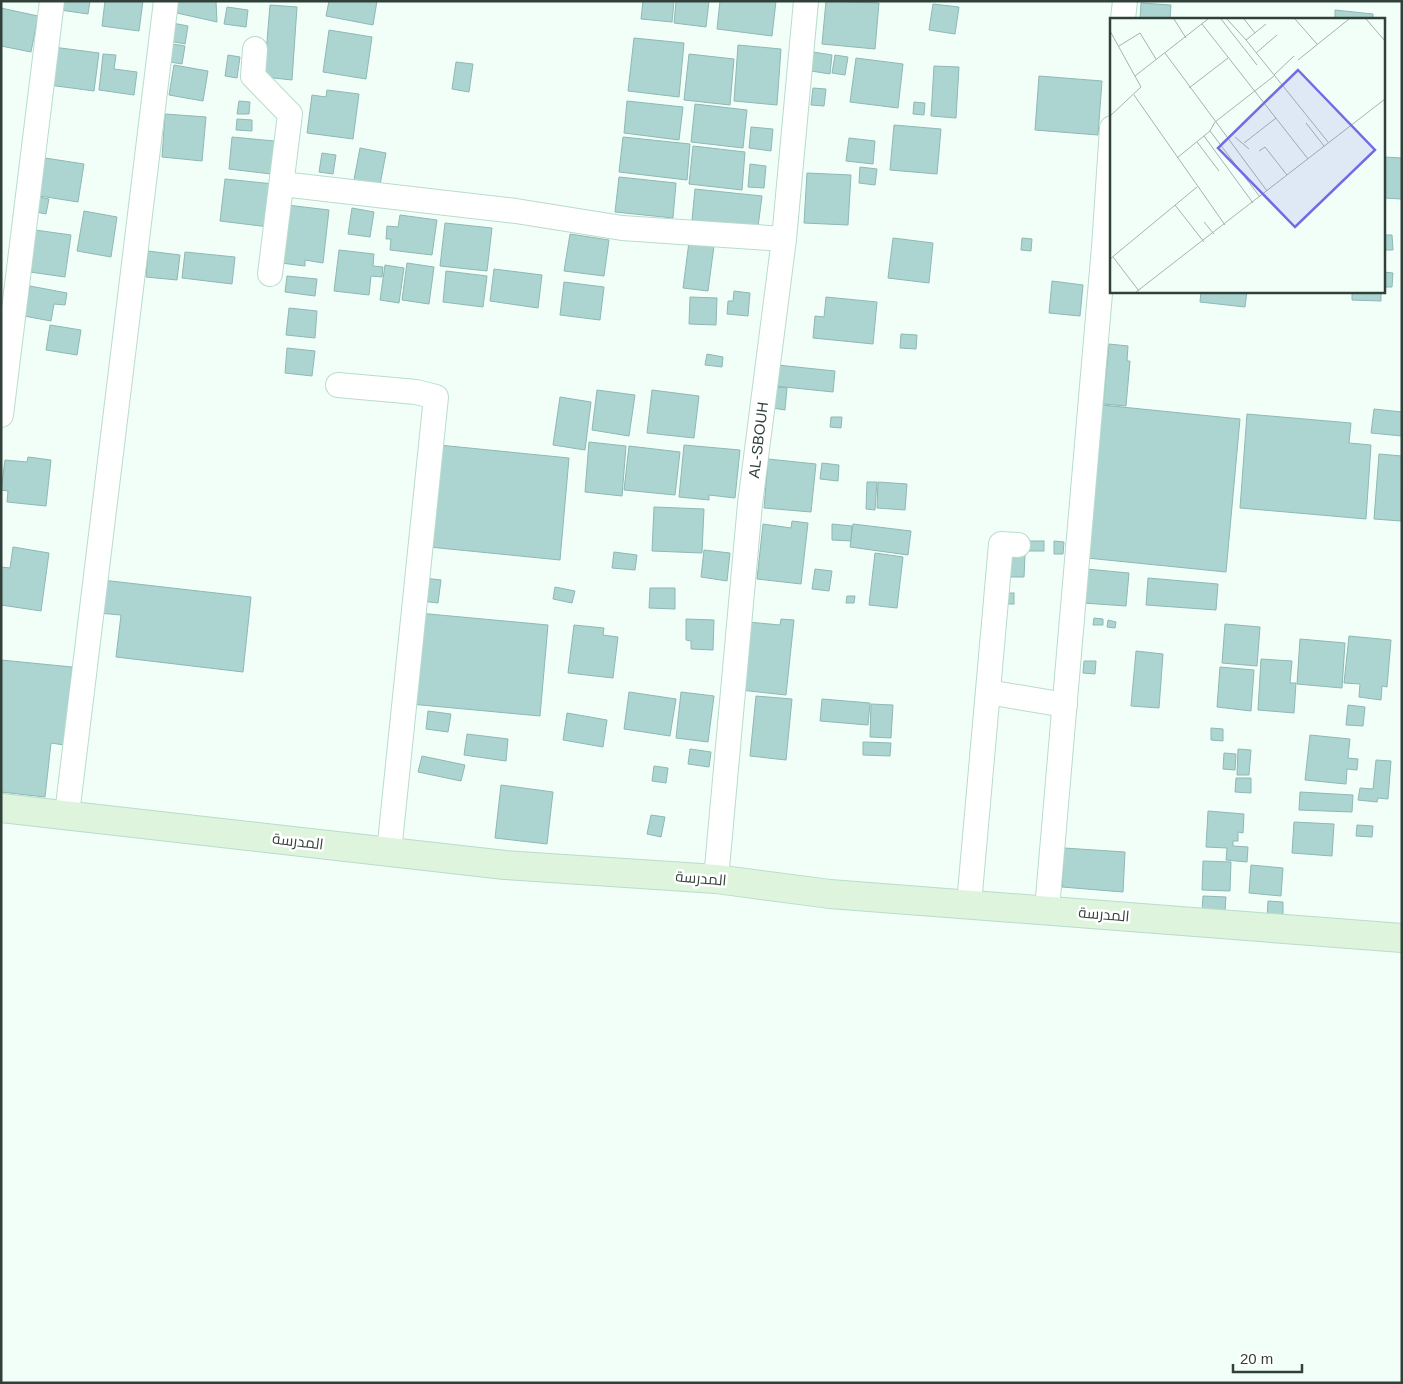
<svg xmlns="http://www.w3.org/2000/svg" width="1403" height="1384" viewBox="0 0 1403 1384" font-family="Helvetica,Cairo,sans-serif">
<style>
.building{fill:#acd5d1;stroke:#8fb8b4}
.lines{fill:none;stroke-linecap:round;stroke-linejoin:round}
.street-casing{stroke:#b9dccc;stroke-width:26}
.secondary-casing{stroke:#b9dccc;stroke-width:30}
.street{stroke:#fff;stroke-width:24}
.secondary{stroke:#def4dc;stroke-width:28}
.labels{text-anchor:middle;dominant-baseline:central;stroke-width:5;stroke-linejoin:round;paint-order:stroke}
.street-label{font-size:15px;fill:#32403a;stroke:#fff}
.inset-road{fill:none;stroke:#a5b3ac;stroke-width:1}
.view{fill:#736ae5;fill-opacity:0.15;stroke:#736ae5;stroke-width:2.5}
.inset-edge{fill:none;stroke:#32403a;stroke-width:2.5}
</style>
<rect width="100%" height="100%" fill="#f1fff8"/>
<g class="building">
<path d="M61,1h29l-2,13 -28,-4z"/>
<path d="M105,1h38l-4,30 -37,-5z"/>
<path d="M169,1h47l1,21 -49,-11z"/>
<path d="M329,1h48l-4,24 -47,-9z"/>
<path d="M643,1h31l-2,21 -31,-3z"/>
<path d="M676,1h33l-3,26 -32,-4z"/>
<path d="M720,1h56l-4,35 -55,-7z"/>
<path d="M826,1l53,2 -4,46 -53,-5z"/>
<path d="M1141,3l30,2 -1,14h-30z"/>
<path d="M933,4l26,3 -4,27 -26,-4z"/>
<path d="M270,5l27,2 -5,73 -28,-3z"/>
<path d="M227,7l21,3 -2,17 -22,-3z"/>
<path d="M1,8l37,8 -7,36 -30,-6z"/>
<path d="M1335,10l38,4v5h-38z"/>
<path d="M167,22l21,4 -3,18 -21,-4z"/>
<path d="M329,30l43,7 -6,42 -43,-7z"/>
<path d="M634,38l50,5 -5,54 -51,-6z"/>
<path d="M173,44l12,2 -3,18 -12,-2z"/>
<path d="M738,45l43,4 -4,56 -43,-4z"/>
<path d="M53,47l46,6 -5,38 -45,-6z"/>
<path d="M813,52l19,3 -2,19 -19,-3z"/>
<path d="M103,54l13,1 -2,14 23,3 -3,23 -35,-5z"/>
<path d="M689,54l45,5 -4,46 -46,-5z"/>
<path d="M228,55l12,2 -3,21 -12,-2z"/>
<path d="M835,55l13,2 -3,18 -13,-2z"/>
<path d="M856,58l47,6 -5,44 -48,-6z"/>
<path d="M456,62l17,2 -4,28 -17,-3z"/>
<path d="M174,65l34,6 -5,30 -34,-6z"/>
<path d="M934,66l25,1 -3,51 -25,-2z"/>
<path d="M1039,76l63,5 -4,54 -63,-5z"/>
<path d="M813,88l13,1 -2,17 -13,-1z"/>
<path d="M327,90l32,4 -6,45 -46,-6 5,-38 14,2z"/>
<path d="M239,101l11,1 -1,12h-12z"/>
<path d="M627,101l56,6 -4,33 -55,-7z"/>
<path d="M914,102l11,1 -1,12 -11,-1z"/>
<path d="M695,104l52,6 -4,38 -52,-6z"/>
<path d="M165,114l41,3 -4,44 -40,-4z"/>
<path d="M237,119l15,1v11l-16,-1z"/>
<path d="M894,125l47,4 -4,45 -47,-4z"/>
<path d="M751,127l22,2 -2,22 -22,-3z"/>
<path d="M232,137l42,4 -3,33 -42,-5z"/>
<path d="M623,137l67,7 -3,36 -68,-8z"/>
<path d="M849,138l26,3 -2,23 -27,-3z"/>
<path d="M693,146l52,6 -3,38 -53,-6z"/>
<path d="M360,148l26,5 -7,37 -26,-5z"/>
<path d="M322,153l14,2 -3,19 -14,-2z"/>
<path d="M1384,157l18,1v41l-18,-1z"/>
<path d="M45,158l39,6 -6,38 -38,-6z"/>
<path d="M750,164l16,2 -2,22 -16,-1z"/>
<path d="M860,167l17,2 -2,16 -16,-2z"/>
<path d="M807,173l44,2 -3,50 -44,-2z"/>
<path d="M619,177l57,6 -3,35 -58,-6z"/>
<path d="M225,179l49,5 -5,43 -49,-6z"/>
<path d="M695,189l67,7 -4,31 -66,-7z"/>
<path d="M39,197l10,2 -3,15 -10,-2z"/>
<path d="M287,205l42,5 -6,53 -18,-3v6l-24,-3z"/>
<path d="M352,208l22,4 -4,25 -22,-3z"/>
<path d="M84,211l33,6 -6,40 -34,-6z"/>
<path d="M400,215l37,5 -5,35 -42,-5 1,-11h-5l1,-13 11,1z"/>
<path d="M445,223l47,5 -5,43 -47,-5z"/>
<path d="M35,230l36,5 -6,42 -35,-5z"/>
<path d="M570,234l39,6 -5,36 -40,-5z"/>
<path d="M1384,235h8l1,15h-9z"/>
<path d="M893,238l40,5 -4,40 -41,-5z"/>
<path d="M1022,238l10,1 -1,12 -10,-1z"/>
<path d="M689,242l25,4 -6,45 -25,-3z"/>
<path d="M339,250l35,4 -1,12 10,1 -1,10 -11,-1 -2,19 -35,-4z"/>
<path d="M148,251l32,4 -3,25 -31,-3z"/>
<path d="M185,252l50,5 -3,27 -50,-6z"/>
<path d="M407,263l27,4 -5,37 -27,-4z"/>
<path d="M385,265l19,3 -5,35 -19,-3z"/>
<path d="M494,269l48,6 -4,33 -48,-7z"/>
<path d="M446,271l41,5 -4,31 -40,-5z"/>
<path d="M1384,272l9,1 -1,14h-8z"/>
<path d="M287,276l30,3 -2,17 -30,-4z"/>
<path d="M1052,281l31,4 -3,31 -31,-3z"/>
<path d="M564,282l40,5 -4,33 -40,-5z"/>
<path d="M30,286l37,7 -2,12 -11,-1 -3,17 -27,-5z"/>
<path d="M734,291l16,2 -2,23 -21,-2 1,-13h5z"/>
<path d="M1201,291h46l-2,16 -45,-5z"/>
<path d="M1352,291h29v10l-29,-1z"/>
<path d="M690,297l27,1 -1,27 -27,-1z"/>
<path d="M826,297l51,5 -4,42 -60,-6 2,-22 9,1z"/>
<path d="M289,308l28,3 -2,27 -29,-3z"/>
<path d="M50,325l31,5 -4,25 -31,-5z"/>
<path d="M901,334l16,1 -1,14 -16,-1z"/>
<path d="M1109,344l19,2 -1,15h3l-4,45 -23,-2z"/>
<path d="M287,348l28,3 -3,25 -27,-3z"/>
<path d="M707,354l16,3 -1,10 -17,-2z"/>
<path d="M777,365l58,6 -2,21 -58,-6z"/>
<path d="M776,387l11,1 -2,22 -12,-2z"/>
<path d="M597,390l38,5 -6,41 -37,-6z"/>
<path d="M652,390l47,6 -5,42 -47,-5z"/>
<path d="M560,397l31,5 -6,48 -32,-5z"/>
<path d="M1102,405l138,14 -14,153 -139,-14z"/>
<path d="M1374,409l28,3v24l-31,-3z"/>
<path d="M1247,414l104,9 -2,20 22,2 -5,74 -126,-11z"/>
<path d="M831,417h11l-1,11 -11,-1z"/>
<path d="M589,442l37,4 -4,50 -37,-4z"/>
<path d="M439,445l130,13 -9,102 -131,-13z"/>
<path d="M684,445l56,5 -5,48 -26,-3v5l-30,-3z"/>
<path d="M629,446l51,6 -5,43 -51,-5z"/>
<path d="M1379,454l23,2 -1,65 -27,-2z"/>
<path d="M28,457l23,3 -5,46 -39,-4 1,-11 -7,-1 4,-30 22,2z"/>
<path d="M768,459l48,5 -5,48 -47,-4z"/>
<path d="M822,463l17,2 -1,16 -18,-2z"/>
<path d="M867,482h10l-2,28 -9,-1z"/>
<path d="M878,482l29,2 -2,26 -28,-2z"/>
<path d="M654,507l50,2 -2,44 -50,-2z"/>
<path d="M792,521l16,2 -7,61 -44,-5 6,-55 28,4z"/>
<path d="M832,524l20,2 -1,15 -19,-1z"/>
<path d="M853,524l58,7 -3,24 -58,-8z"/>
<rect x="1027" y="541" width="17" height="10"/>
<path d="M1054,541l10,1 -1,12h-9z"/>
<path d="M13,547l36,6 -8,58 -40,-6v-38l9,1z"/>
<path d="M704,550l26,3 -3,28 -26,-4z"/>
<path d="M614,552l23,3 -2,15 -23,-2z"/>
<path d="M875,553l28,4 -6,51 -28,-3z"/>
<path d="M1003,554l22,1 -1,22h-21z"/>
<path d="M815,569l17,2 -3,20 -17,-2z"/>
<path d="M1086,569l43,4 -3,33 -43,-3z"/>
<path d="M424,578l17,2 -3,23 -17,-2z"/>
<path d="M1148,578l70,6 -2,26 -70,-5z"/>
<path d="M102,580l149,17 -8,75 -127,-15 5,-42 -23,-2z"/>
<path d="M555,587l20,4 -3,12 -19,-4z"/>
<path d="M650,588h25v21l-26,-1z"/>
<rect x="1003" y="593" width="11" height="11"/>
<path d="M847,596h8l-1,7h-8z"/>
<path d="M418,613l130,12 -8,91 -130,-12z"/>
<path d="M1094,618l9,1v6h-10z"/>
<path d="M686,619l28,1 -1,30 -22,-1v-8l-5,-1z"/>
<path d="M781,619l13,1 -8,75 -46,-5 8,-68 32,3z"/>
<path d="M1108,620l8,2 -1,6 -8,-1z"/>
<path d="M1225,624l35,3 -3,39 -35,-3z"/>
<path d="M574,625l30,3 -1,7 15,2 -5,41 -45,-5z"/>
<path d="M1349,636l42,4 -4,47 -5,-1 -1,14 -22,-3 1,-13 -16,-1z"/>
<path d="M1300,639l45,4 -3,45 -45,-4z"/>
<path d="M1136,651l27,3 -4,54 -28,-2z"/>
<path d="M1261,659l31,2 -2,22h6l-2,30 -36,-3z"/>
<path d="M1,660l71,7 -8,78 -13,-2 -6,54 -44,-5z"/>
<path d="M1084,661h12l-1,13 -12,-1z"/>
<path d="M1220,667l34,3 -3,41 -34,-4z"/>
<path d="M629,692l47,7 -6,37 -46,-7z"/>
<path d="M681,692l33,4 -6,46 -32,-4z"/>
<path d="M756,696l36,3 -6,61 -36,-4z"/>
<path d="M822,699l48,4 -2,22 -48,-4z"/>
<path d="M871,704l22,1 -2,33 -21,-1z"/>
<path d="M1348,705l17,2 -2,19 -17,-1z"/>
<path d="M428,711l23,3 -3,18 -22,-3z"/>
<path d="M567,713l40,7 -4,27 -40,-7z"/>
<path d="M1211,728l12,1v12l-12,-1z"/>
<path d="M467,734l41,5 -2,22 -42,-6z"/>
<path d="M1310,735l40,4 -2,19 10,1 -1,11 -10,-1 -1,15 -41,-4z"/>
<path d="M863,742l28,1 -1,13 -27,-1z"/>
<path d="M690,749l21,3 -2,15 -21,-3z"/>
<path d="M1238,749l13,1 -2,25h-12z"/>
<path d="M1224,753l12,1 -1,16 -12,-1z"/>
<path d="M422,756l43,9 -4,16 -43,-9z"/>
<path d="M1376,760l15,1 -3,38 -10,-1 -1,4 -19,-2 2,-12 13,1z"/>
<path d="M654,766l14,2 -2,15 -14,-2z"/>
<path d="M1236,778h15v15l-16,-1z"/>
<path d="M501,785l52,7 -6,52 -52,-6z"/>
<path d="M1300,792l53,3 -1,17 -53,-2z"/>
<path d="M1208,811l36,3 -1,19 -5,-1v9h-5v5l15,1 -1,15 -21,-2 1,-12 -21,-1z"/>
<path d="M651,815l14,2 -4,20 -14,-3z"/>
<path d="M1294,822l40,2 -2,32 -40,-3z"/>
<path d="M1357,825l16,1 -1,11 -16,-1z"/>
<path d="M1064,848l61,4 -2,40 -61,-5z"/>
<path d="M1203,861l28,1 -1,29 -28,-1z"/>
<path d="M1251,865l32,3 -2,28 -32,-3z"/>
<path d="M1203,896l23,1 -1,14h-23z"/>
<path d="M1268,901l15,1v16h-16z"/>
</g>
<g class="lines">
<defs>
<g id="street">
<path d="M1123,19l2,-18"/>
<path d="M255,49l-2,27 37,38 -20,160"/>
<path d="M282,184l234,27 106,17 162,11"/>
<path d="M338,385l78,7 20,5 -47,455"/>
<path d="M1,415l51,-414"/>
<path d="M988,692l77,13"/>
<path d="M67,814l99,-813"/>
<path d="M716,879l34,-375 34,-265 22,-238"/>
<path d="M969,904l32,-360 17,1"/>
<path d="M1047,909l57,-662 8,-119"/>
</g>
<path id="secondary" d="M1,808l504,57 211,14 114,15 572,44"/>
</defs>
<use href="#street" class="street-casing"/>
<use href="#secondary" class="secondary-casing"/>
<use href="#street" class="street"/>
<use href="#secondary" class="secondary"/>
</g>
<g class="labels">
<g class="street-label">
<text transform="translate(758 440) rotate(-83)">AL-SBOUH</text>
<text transform="translate(298 841) rotate(7)">المدرسة</text>
<text transform="translate(701 878) rotate(5)">المدرسة</text>
<text transform="translate(1104 914) rotate(5)">المدرسة</text>
</g>
</g>
<g transform="translate(1110 18)">
<rect width="275" height="275" fill="#f1fff8"/>
<path class="inset-road" d="M64,1l12,19M111,1l36,46M117,1l19,21M134,1l11,14M185,1l22,25M256,1l19,22M92,6l106,135M156,6l-20,16 82,102M0,13l31,56 -31,29M9,28l21,-13 16,26M55,35l102,138M146,35l21,-18M188,42l51,-41M164,57l20,-19M25,58l73,-57M79,70l39,-30M24,77l91,130M196,105l18,23M100,113l50,66M94,118l49,67M125,119l14,12M87,124l22,29M134,125l32,-25M149,133l6,-4 22,28M67,140l33,-27 5,-9 59,-46M65,187l29,37M94,204l10,12M3,239l26,34M0,241l87,-72M26,274l249,-193"/>
<path class="view" d="M188,52l77,80 -80,77 -77,-79z"/>
<rect width="275" height="275" class="inset-edge"/>
</g>
<rect width="1403" height="1384" fill="none" stroke="#32403a" stroke-width="5"/>
<path d="M1233 1364v8h69v-8" fill="none" stroke="#32403a" stroke-width="2.5"/>
<text x="1240" y="1364" font-size="15" fill="#32403a" stroke="#ffffff" stroke-width="4" paint-order="stroke">20 m</text>
</svg>
